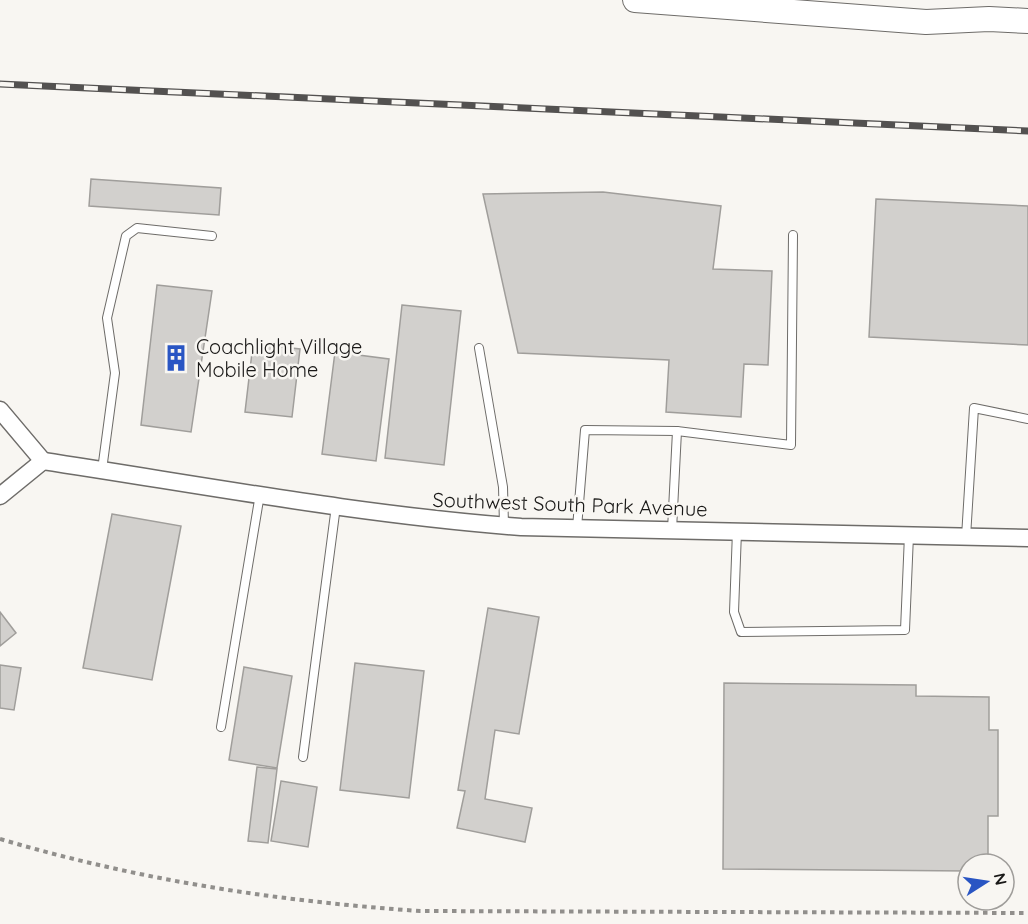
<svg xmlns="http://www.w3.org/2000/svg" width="1028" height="924" viewBox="0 0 1028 924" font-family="Quicksand,sans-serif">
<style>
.building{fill:#d2d0cd;stroke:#a09e9b;stroke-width:1.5}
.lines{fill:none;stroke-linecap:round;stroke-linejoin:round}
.service-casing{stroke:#6e6c69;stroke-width:10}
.minor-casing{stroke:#6e6c69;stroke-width:19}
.secondary-casing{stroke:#6e6c69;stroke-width:26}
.path{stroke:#918f8c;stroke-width:4;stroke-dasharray:4.5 4.5;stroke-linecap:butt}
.service{stroke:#fff;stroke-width:8}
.minor{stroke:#fff;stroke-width:16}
.secondary{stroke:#fff;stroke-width:24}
.rail-casing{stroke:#535150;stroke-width:7}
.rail{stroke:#f8f6f2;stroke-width:4.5;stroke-dasharray:14;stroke-linecap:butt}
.labels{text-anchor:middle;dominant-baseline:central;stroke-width:5;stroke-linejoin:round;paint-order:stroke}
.poi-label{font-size:20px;fill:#191817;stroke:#f8f6f2;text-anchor:start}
.street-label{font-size:20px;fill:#191817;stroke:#f8f6f2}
</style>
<rect width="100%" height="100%" fill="#f8f6f2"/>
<g class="building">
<path d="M91,179l130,9 -2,27 -130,-9z"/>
<path d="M603,192l118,14 -8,63 59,2 -4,94 -24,-1 -3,53 -75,-5 3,-52 -151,-7 -35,-159z"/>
<path d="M876,199l152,7v139l-159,-8z"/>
<path d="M157,285l55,6 -21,141 -50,-7z"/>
<path d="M402,305l59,6 -17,154 -59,-7z"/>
<path d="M253,344l47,5 -8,68 -47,-5z"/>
<path d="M335,352l54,7 -13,102 -54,-7z"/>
<path d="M112,514l69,12 -29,154 -69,-12z"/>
<path d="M488,608l51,9 -20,117 -24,-4 -10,69 47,9 -7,34 -68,-14 8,-37 -7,-1z"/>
<path d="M0,612l16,21 -16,13z"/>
<path d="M355,663l69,8 -15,127 -69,-8z"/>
<path d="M0,665l21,3 -7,42 -14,-2z"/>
<path d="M244,667l48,9 -15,92 -48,-8z"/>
<path d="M724,683l192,2v11l73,1v33h9v86h-10v48h-20v7l-245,-2z"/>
<path d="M257,767l20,2 -9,74 -20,-2z"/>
<path d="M281,781l36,6 -9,60 -37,-6z"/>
</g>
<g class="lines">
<defs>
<g id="service">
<path d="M479,348l24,139 1,38"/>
<path d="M677,431l114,14 2,-210"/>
<path d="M102,470l13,-97 -8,-55 19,-82 11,-8 75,8"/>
<path d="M577,528l8,-98 92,1 -5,99"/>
<path d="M737,531l-3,81 7,20 164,-2 4,-95"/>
<path d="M966,537l8,-129 54,11"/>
<path d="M221,727l39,-233"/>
<path d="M303,757l33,-251"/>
</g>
<g id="minor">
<path d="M0,410l43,51"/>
<path d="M43,461c159,24 318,54 478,66l507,11"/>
<path d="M0,496l43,-35"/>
</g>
<path id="secondary" d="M635,0l291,22 63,-3 39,2"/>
</defs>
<use href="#service" class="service-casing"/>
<use href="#minor" class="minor-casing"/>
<use href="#secondary" class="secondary-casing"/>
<path class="path" d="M0,839c139,41 275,62 420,72l608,2"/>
<use href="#service" class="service"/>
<use href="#minor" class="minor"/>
<use href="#secondary" class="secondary"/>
<defs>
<path id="rail" d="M0,84l1028,47"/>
</defs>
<use href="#rail" class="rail-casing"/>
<use href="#rail" class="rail"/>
</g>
<defs>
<symbol id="building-bare" viewBox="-9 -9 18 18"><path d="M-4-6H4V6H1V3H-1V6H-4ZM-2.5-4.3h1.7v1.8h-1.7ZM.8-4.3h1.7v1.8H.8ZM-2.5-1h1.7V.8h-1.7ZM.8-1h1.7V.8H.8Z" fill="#2955c3" stroke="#f8f6f2" stroke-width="2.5" paint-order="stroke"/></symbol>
</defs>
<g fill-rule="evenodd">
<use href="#building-bare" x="157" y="339" width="38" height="38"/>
</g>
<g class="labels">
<g class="poi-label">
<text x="196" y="346">Coachlight Village<tspan x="196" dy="23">Mobile Home</tspan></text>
</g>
<g class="street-label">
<text transform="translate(570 504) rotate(2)">Southwest South Park Avenue</text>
</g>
</g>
<g transform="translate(986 882) rotate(78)"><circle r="28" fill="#f8f6f2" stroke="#9f9d9a" stroke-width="1.5"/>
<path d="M0-4.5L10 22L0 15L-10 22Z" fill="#2955c3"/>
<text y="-9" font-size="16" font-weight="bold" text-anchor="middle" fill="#191817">N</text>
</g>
</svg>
